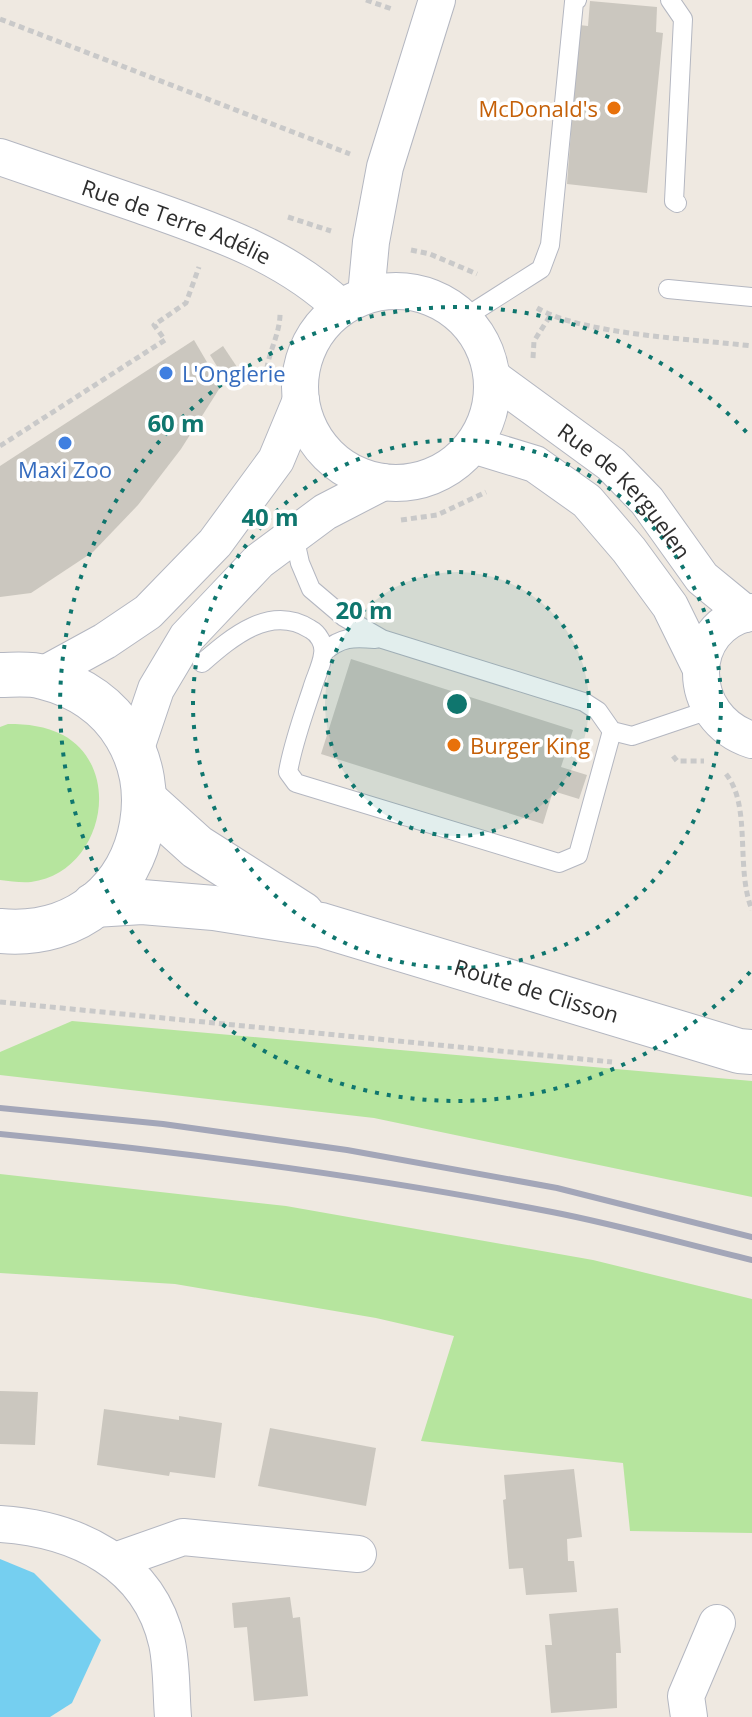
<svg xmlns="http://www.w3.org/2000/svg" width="752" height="1717" viewBox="0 0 752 1717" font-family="'Open Sans',sans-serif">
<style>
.green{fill:#b6e59e}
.water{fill:#75cff0}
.building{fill:#cbc7bf}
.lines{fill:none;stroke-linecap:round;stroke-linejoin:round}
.lane-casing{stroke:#b4b7c1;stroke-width:20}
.street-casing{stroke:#b4b7c1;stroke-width:38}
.secondary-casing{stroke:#b4b7c1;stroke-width:46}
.path{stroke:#c9c9c9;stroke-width:5;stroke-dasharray:6 4;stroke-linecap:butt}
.lane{stroke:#fff;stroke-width:18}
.street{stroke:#fff;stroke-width:36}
.secondary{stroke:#fff;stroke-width:44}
.rail{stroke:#a3a6b8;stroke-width:6}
.ring{fill:none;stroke:#0f766e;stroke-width:4;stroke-dasharray:4 8}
.food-dot{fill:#e8710a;stroke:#fff;stroke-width:3}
.shop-dot{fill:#3f7fe0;stroke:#fff;stroke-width:3}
.labels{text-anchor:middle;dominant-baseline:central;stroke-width:7;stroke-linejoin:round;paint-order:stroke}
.food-label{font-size:22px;fill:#c56008;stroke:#fff;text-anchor:end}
.street-label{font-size:22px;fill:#2e2e2e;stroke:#fff}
.shop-label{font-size:22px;fill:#366cbe;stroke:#fff;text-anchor:start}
.centre{fill:#0f766e;stroke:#fff;stroke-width:4}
.ring-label{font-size:24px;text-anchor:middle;font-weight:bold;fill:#0f766e;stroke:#fff;stroke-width:7;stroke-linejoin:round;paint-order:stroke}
</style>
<rect width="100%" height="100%" fill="#efe9e1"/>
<g class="green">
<path d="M8,724c20,0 37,2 55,11 63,35 38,139 -32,147 -10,1 -21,-1 -31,-2v-153z"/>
<path d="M72,1021l680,60v116l-378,-79 -374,-43v-23z"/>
<path d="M0,1174l286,32 307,54 159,39v234l-122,-2 -7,-68 -202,-22 33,-105 -78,-18 -201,-34 -175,-11z"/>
</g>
<path class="water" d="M0,1559l34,14 67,67 -29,63 -22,14h-50z"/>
<g class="building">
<path d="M590,1l67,6 -1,25 7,1 -16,160 -80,-9 12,-159 9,1z"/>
<path d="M194,340l27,46 -40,63 -43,56 -45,47 -62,41 -31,4v-131z"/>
<path d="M223,346l14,21 -14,9 -13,-21z"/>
<path d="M351,659l222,71 -12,37 26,8 -8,24 -26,-8 -10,33 -222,-70z"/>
<path d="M0,1391l38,1 -3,53 -35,-1z"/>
<path d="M104,1409l75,11v-4l43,7 -7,55 -45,-6 -1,4 -72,-11z"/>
<path d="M270,1428l106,20 -10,58 -108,-20z"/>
<path d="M574,1469l8,68 -15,2 1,22h6l3,31 -51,3 -3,-27 -14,1 -6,-69 3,-1 -2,-24z"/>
<path d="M290,1597l3,21 7,-1 8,79 -54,5 -7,-74 -13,1 -2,-25z"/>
<path d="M618,1608l3,45h-5l1,55 -66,5 -6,-68h7l-3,-31z"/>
</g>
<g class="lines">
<defs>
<g id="lane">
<path d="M670,0l13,19 -9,182 3,2"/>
<path d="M668,289l84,8"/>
<path d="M464,318l77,-49 9,-24 24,-243 3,-2"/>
<path d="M294,536l6,27 11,26 33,28 38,22 202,63 14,9 14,20 20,5 77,-26"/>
<path d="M324,652c17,-15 29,-15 51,-13"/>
<path d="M202,663c30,-26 68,-59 108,-34 8,4 15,15 13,25 -1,11 -8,24 -11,35 -9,27 -19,54 -24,83l8,11 263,80 19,-8 34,-124"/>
</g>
<g id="street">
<path id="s1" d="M0,157c47,16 93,32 140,48 71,25 145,49 201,103"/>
<circle cx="396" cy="387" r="96"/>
<path d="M366,295l5,-53 14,-75 52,-167"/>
<path id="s2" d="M492,377l119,87 36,37 55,77 44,36"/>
<path d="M473,445l62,19 52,37 42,49 41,56 31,63"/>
<path d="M752,612c-68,13 -68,106 0,128"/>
<path d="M41,676l64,-35 43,-29 67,-69 61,-83 25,-60"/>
<path d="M135,751l21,-62 31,-52 72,-76 66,-49 58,-30"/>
<path d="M0,1524c76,5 149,39 167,119 5,23 4,50 6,74"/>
<path d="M115,1561l68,-24 175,17"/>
<path d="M689,1717l-3,-21 31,-73"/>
</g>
<g id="secondary">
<path d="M0,675c13,0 30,-2 43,2 159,40 119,269 -43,254"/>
<path d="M146,801l51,46 105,67"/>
<path id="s3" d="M94,905l48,-3 72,6 107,17 418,126 13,1"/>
</g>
</defs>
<use href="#lane" class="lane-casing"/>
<use href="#street" class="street-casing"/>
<use href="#secondary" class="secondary-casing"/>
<g class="path">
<path d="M366,0l26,9"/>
<path d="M0,19l350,135"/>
<path d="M288,217l43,14"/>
<path d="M411,250l19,4 47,20"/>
<path d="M537,308c46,27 159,31 215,38"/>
<path d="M533,358l1,-17 16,-25"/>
<path d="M266,379c0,-25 15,-44 14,-68"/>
<path d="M0,446l165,-106 -11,-15 32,-22 13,-36"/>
<path d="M401,520l36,-5 49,-23"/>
<path d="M673,756l4,5h27"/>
<path d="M726,774c26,32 9,94 26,136"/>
<path d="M0,1002l612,60"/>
</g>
<use href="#lane" class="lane"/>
<use href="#street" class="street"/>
<use href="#secondary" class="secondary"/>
<g class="rail">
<path d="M0,1108l163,16 184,26 210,38 195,49"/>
<path d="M0,1134c185,18 369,42 552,78 67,13 133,32 200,48"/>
</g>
</g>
<circle cx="457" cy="704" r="132" fill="#0f766e" fill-opacity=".12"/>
<g class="ring">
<circle cx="457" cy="704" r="132"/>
<circle cx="457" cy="704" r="264"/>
<path d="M750 972A397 397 0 1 1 750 436"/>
</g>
<g class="food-dot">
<circle cx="614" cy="108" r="8"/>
<circle cx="454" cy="745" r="8"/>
</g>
<g class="shop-dot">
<circle cx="166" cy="373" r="8"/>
<circle cx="65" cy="443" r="8"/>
</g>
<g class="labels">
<g class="food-label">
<text x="598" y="108">McDonald's</text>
<text x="470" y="745" text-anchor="start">Burger King</text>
</g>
<g class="street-label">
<text stroke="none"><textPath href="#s1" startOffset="188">Rue de Terre Adélie</textPath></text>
<text stroke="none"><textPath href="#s2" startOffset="176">Rue de Kerguelen</textPath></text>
<text stroke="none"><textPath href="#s3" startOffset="454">Route de Clisson</textPath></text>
</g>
<g class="shop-label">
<text x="182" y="373">L'Onglerie</text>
<text x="65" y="469" text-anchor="middle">Maxi Zoo</text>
</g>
</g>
<circle cx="457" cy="704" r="12" class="centre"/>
<g class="ring-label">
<text x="176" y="432">60 m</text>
<text x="270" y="526">40 m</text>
<text x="364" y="619">20 m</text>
</g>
</svg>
